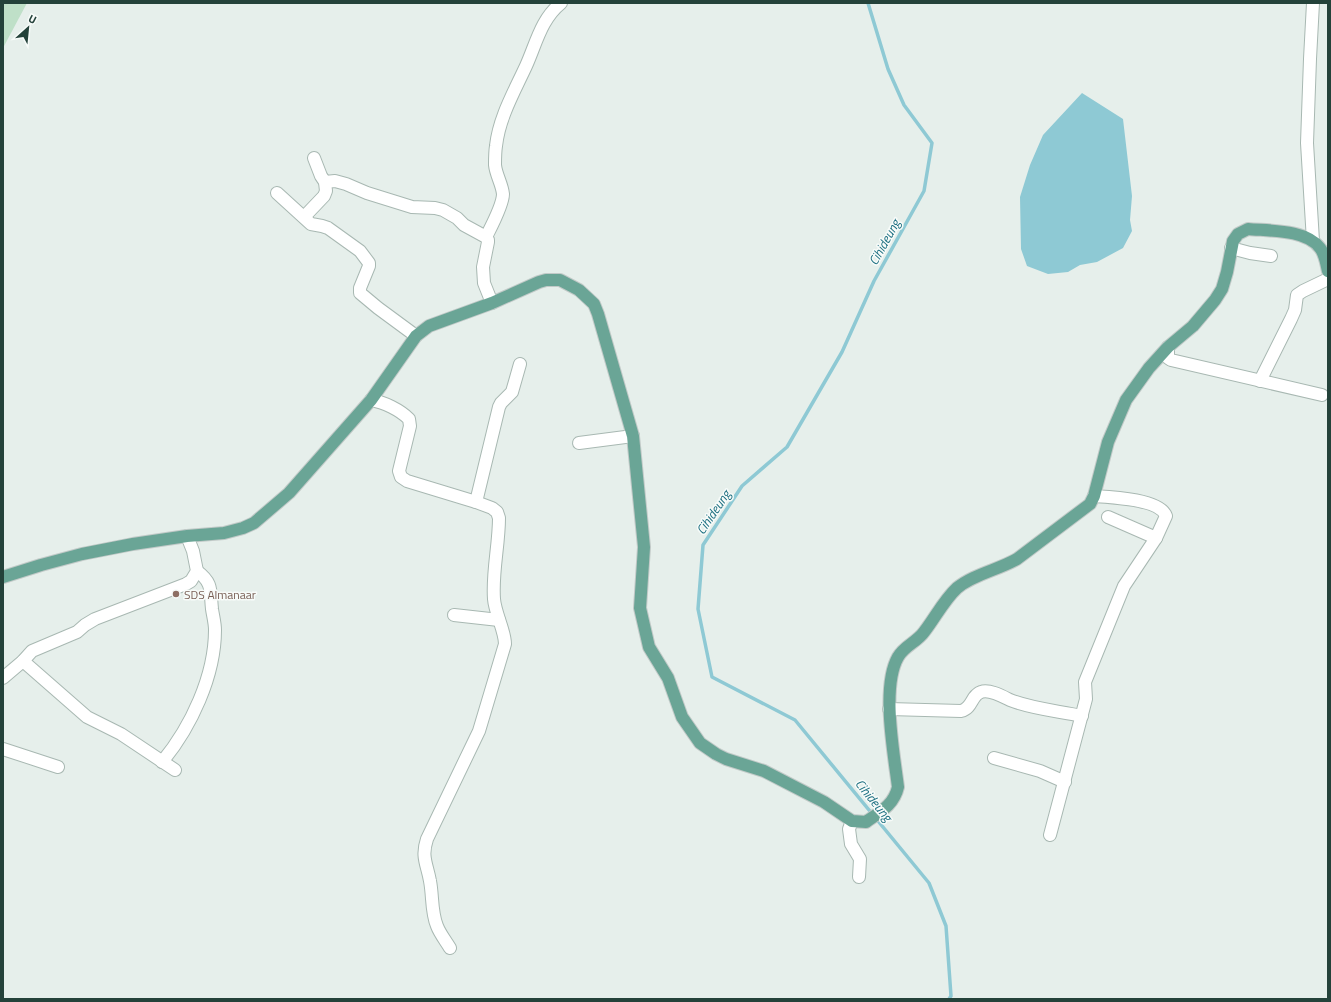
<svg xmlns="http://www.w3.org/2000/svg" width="1331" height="1002" viewBox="0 0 1331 1002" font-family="'Titillium Web',sans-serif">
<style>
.green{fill:#bfe0c8}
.water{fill:#8ec9d4}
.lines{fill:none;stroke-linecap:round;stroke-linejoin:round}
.stream{stroke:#8ec9d4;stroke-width:3.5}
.minor-casing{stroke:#a8b8b2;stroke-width:14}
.major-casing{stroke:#c2cac8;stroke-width:14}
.minor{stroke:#fff;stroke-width:12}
.major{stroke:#6aa596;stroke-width:12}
.education-dot{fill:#8d6e63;stroke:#f7fbf9;stroke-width:1.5}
.labels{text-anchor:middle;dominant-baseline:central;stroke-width:3;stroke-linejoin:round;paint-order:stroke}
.education-label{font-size:12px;fill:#785e54;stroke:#f7fbf9;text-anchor:start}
.water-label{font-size:13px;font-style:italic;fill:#1c6f80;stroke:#f7fbf9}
</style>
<rect width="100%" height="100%" fill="#e6efeb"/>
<path class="green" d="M3,3h24l-24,45z"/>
<path class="water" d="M1082,93l41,26 9,77 -2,24 2,11 -9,17 -26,14 -17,3 -12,7 -20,2 -21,-8 -6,-17 -1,-52 10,-32 13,-30z"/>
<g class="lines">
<path class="stream" d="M868,3l20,66 16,36 28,38 -8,48 -50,90 -32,71 -55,95 -45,39 -39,59 -5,64 14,68 83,43 134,163 17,43 5,70 -2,3"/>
<defs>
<g id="minor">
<path d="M325,182l10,-1 11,3 21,9 45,14 23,1 8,2 14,8 7,7 22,12 2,3v2l-5,25 1,16 8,20"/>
<path d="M277,193l34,31 11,2 6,2 32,23 9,12v3l-9,22v5l18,15 38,28"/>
<path d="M304,217l20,-21 2,-5 -1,-9 -4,-6 -7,-18"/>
<path d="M486,237c5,-10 17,-32 17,-43 -1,-10 -7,-19 -8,-29 0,-6 0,-13 1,-19 3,-28 18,-54 30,-80 10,-22 15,-47 35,-63"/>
<path d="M1313,241l-6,-98 3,-84 3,-56"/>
<path d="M1231,248l19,5 21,3"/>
<path d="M1168,347v11l3,2 151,35"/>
<path d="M1260,381l31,-62 4,-9 2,-15 6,-4 25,-12"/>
<path d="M371,400c13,2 29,10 38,19l1,7 -11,45 2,6 6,4 69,21 16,6 5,4 2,6c0,27 -7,54 -5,81 1,14 11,32 11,45l-26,87 -52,108c-6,18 0,25 3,42 3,15 1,31 7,45 3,8 9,15 13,22"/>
<path d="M579,443l54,-7"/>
<path d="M476,502l23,-95 2,-4 11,-11 8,-28"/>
<path d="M1108,517l48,21"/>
<path d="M454,615l45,5"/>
<path d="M23,661l64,56 34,17 54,36"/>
<path d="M3,678l20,-17 9,-10 45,-19 8,-7 10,-6 91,-35 5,-3 6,-10 -4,-20 -6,-15"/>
<path d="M889,709l72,2c12,-3 10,-16 20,-19 8,-3 21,4 29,8 22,9 49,11 72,16"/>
<path d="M3,749l55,18"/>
<path d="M994,758l46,13 25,11"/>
<path d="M162,762c29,-35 53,-86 53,-132 0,-7 -2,-14 -3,-21 -2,-19 1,-26 -15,-38"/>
<path d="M852,821l-3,8 2,15 9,15 -1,18"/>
<path d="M1050,835l36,-136 -1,-17 39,-96 32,-48 10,-22c-6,-17 -56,-19 -72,-20"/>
</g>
<path id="major" d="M3,577l38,-12 41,-11 51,-10 54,-8 37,-3 19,-5 11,-5 35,-30 82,-93 45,-64 13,-10 63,-23 47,-21 7,-2h14l19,10 15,14 4,10 35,122 11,111 -4,61 9,39 19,31 14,39 18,26 16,11 10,5 38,12 60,31 28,19 14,1c14,-10 28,-17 32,-35 -4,-33 -17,-100 0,-130 6,-11 19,-15 26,-25 11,-14 20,-32 33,-44 17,-14 41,-18 60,-29l73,-55 4,-8 14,-54 18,-42 23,-32 19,-21 25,-21 22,-26 7,-11 5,-17 6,-31 5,-7 10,-5c20,2 58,0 72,19 5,6 6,15 8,23"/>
</defs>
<use href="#minor" class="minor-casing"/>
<use href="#major" class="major-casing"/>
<use href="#minor" class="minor"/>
<use href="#major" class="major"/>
</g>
<circle class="education-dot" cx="176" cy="594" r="4"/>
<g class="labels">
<g class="education-label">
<text x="184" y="594">SDS Almanaar</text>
</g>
<g class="water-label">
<text transform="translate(884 242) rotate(-61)">Cihideung</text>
<text transform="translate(713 512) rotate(-56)">Cihideung</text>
<text transform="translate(874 800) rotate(51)">Cihideung</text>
</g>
</g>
<rect width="1331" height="1002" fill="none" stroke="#24423a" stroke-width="8"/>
<g transform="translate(28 28) rotate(27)" stroke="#f7fbf9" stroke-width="3" paint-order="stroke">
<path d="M0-3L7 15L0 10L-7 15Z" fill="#24423a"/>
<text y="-6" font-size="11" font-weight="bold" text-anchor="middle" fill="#24423a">U</text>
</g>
</svg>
